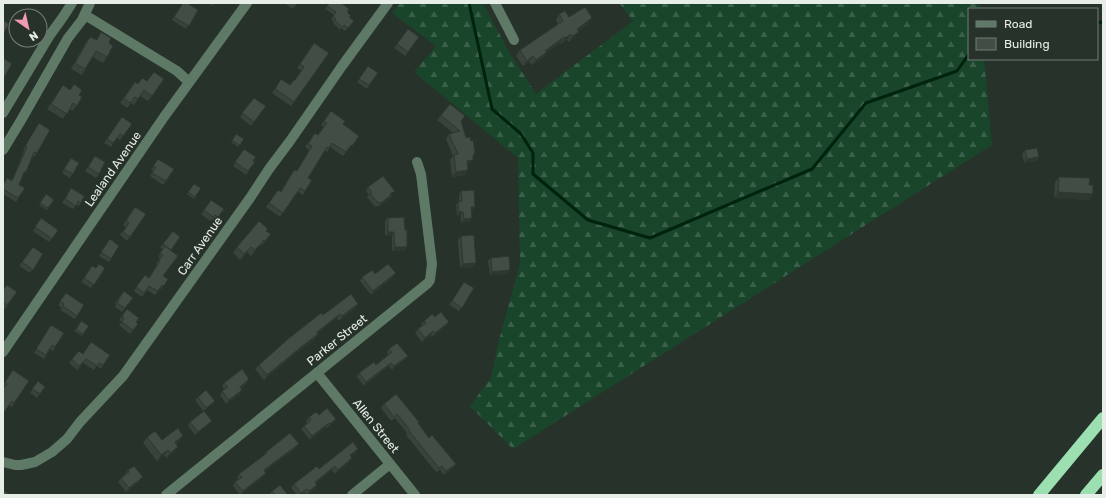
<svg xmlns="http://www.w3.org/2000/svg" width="1106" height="498" viewBox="0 0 1106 498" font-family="Rubik,sans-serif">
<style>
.forest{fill:url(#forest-firs)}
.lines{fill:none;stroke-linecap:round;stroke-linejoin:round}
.stream{stroke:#00230f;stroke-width:3}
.minor{stroke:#5e7966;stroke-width:10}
.highway{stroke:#9cdfb1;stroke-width:12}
.wall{fill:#39433b}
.shaded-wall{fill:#2e3730}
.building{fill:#424e45;stroke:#2e3730}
.labels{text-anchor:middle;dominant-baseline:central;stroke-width:3.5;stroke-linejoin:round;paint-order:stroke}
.street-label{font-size:12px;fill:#e7eee8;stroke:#27322a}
</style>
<defs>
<pattern id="forest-firs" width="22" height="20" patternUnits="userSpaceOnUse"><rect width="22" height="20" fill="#19452a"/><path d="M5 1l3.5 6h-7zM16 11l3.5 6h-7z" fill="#3a6049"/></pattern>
</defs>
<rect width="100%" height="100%" fill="#27322a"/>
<path class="forest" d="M400,3h83l26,49 27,42 97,-73 -14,-18h360l1,6h-11v50h15l8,86 -479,304 -43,-43 21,-28 8,-38 21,-76 -2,-106 -104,-86 22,-26 -44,-33z"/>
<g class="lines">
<g class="stream">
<path d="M469,3l23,106 29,25 12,19v21l55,46 62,18 162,-69 54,-66 91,-32 12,-17"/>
<path d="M1097,23l6,-1"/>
</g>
<g class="minor">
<path d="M495,3l19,37"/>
<path d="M85,15l92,56 12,11"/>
<path d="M3,113l47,-78 13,-18 9,-14"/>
<path d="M3,150l17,-28 48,-84 14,-18 8,-17"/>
<path d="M3,352l161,-235 83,-114"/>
<path d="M317,373l98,122"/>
<path d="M3,462l12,3h6l14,-3 17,-10 15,-13 13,-17 43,-46 127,-178 19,-29 21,-28 52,-75 46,-63"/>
<path d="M166,495l262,-212 2,-3 2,-16 -11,-90 -4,-12"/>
<path d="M352,495l38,-31"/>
</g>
<g class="highway">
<path d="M1039,495l64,-77"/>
<path d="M1086,495l17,-20"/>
</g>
</g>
<g class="wall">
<path d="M183,3l15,7 -12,19 -14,-9z"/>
<path d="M208,3h6l-2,3z"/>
<path d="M284,3h14l-5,6z"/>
<path d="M329,3l18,9 2,5 5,4 -9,10 -4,-3 -1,2 -7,-7 1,-1 -3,-3 3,-4 -9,-6z"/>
<path d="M559,14l10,3 19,7 -10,7 -3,6 -6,5 -2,-2 -6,4 -1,-1 -13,9 -4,6 -11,7 -3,-3 -6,4 -7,-10 4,-6 38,-26 -2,-4z"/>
<path d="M16,19v13l-6,-3z"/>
<path d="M408,29l11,8 -14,19 -11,-8z"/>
<path d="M101,32l8,11 -2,14 -4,6 -10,-6 -11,18 -11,-6 15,-27 4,-5 6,3z"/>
<path d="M314,43l15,10 -38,53 -19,-13 9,-14 9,6 5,-5 7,-9 -5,-3z"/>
<path d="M368,66l10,7 -11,16 -10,-7z"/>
<path d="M164,79l-16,22 -8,-5 -6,9 -3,-2 -4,5 -7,-5 15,-21 3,2 9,-3z"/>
<path d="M63,85l19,12 -9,14 -4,-2 -6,10 -16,-10z"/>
<path d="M254,98l12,8 -15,20 -11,-9z"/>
<path d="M331,111l12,13 16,12 -10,13h-1l-5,7 -13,-9 -3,5 -3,-2 -16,28 -3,13 -2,4 -5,-3 -18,25 -14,-10 12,-17 3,2 13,-22 3,1 12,-21 -4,-3 10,-14 3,2 6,-8 -3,-2z"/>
<path d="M441,115l20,6 12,35 -4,9h-1v5l-3,5 -13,2 -2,-17 3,-4 -7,-17 3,-5 4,-1 -16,-13z"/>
<path d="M122,117l10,7 -12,16 -3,-2 -6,9 -7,-4z"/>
<path d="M39,123l-2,30 -3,4 -2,-1 -9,20 -4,9 6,3 -9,14 -13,-8v-9l4,-7 5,2 12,-29 -1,-1z"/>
<path d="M236,134l8,5 -6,8 -7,-5z"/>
<path d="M244,149l9,12 2,1 -9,13 -13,-9z"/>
<path d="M1025,150l14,7 -2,4 -13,2 -2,-9z"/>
<path d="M95,156l4,18 -3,4 -11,-7z"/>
<path d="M71,158l8,5 -9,15 -8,-5z"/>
<path d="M158,159l16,10 -11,16 -13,-9 3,-5 -2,-1z"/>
<path d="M1059,177l30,8 4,9 -4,6 -35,-2 1,-16z"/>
<path d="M194,184l7,4 -7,11 -7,-5z"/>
<path d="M368,187l24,8 -3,4 -11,8 -1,-1 -2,1 -8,-10 2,-2 -3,-4z"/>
<path d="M71,188l10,15 -3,3 -2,-1 -3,4 -11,-6z"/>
<path d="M461,191l12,19 -1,1 -2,11 -9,1v-8l-4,1 -1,-11 2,-3h1v-7z"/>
<path d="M46,194l8,6 -7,10 -8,-5z"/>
<path d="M211,200l13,9 -9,12 -3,-2 -2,2 -9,-7z"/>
<path d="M135,207l11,7 -19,27 -7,-6 6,-8 -3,-2z"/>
<path d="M388,217l17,13v21h-13v-15h-7v-15z"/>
<path d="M41,218l17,12 -9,12 -16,-11z"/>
<path d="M173,231l-2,19 -8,26 5,3 -7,10h-1l-5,6 -8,-5 -5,7 -8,-6 11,-16 4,3 8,-13 -1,-1 4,-6 -2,-1 5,-8 -3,-1z"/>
<path d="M267,231v9l-6,6 -1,-1 -9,11 -4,-4 -7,8 -7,-7 4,-6z"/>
<path d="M461,236l15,27 -3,4 -13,1 -2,-28z"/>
<path d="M110,239l9,7 -10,16 -10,-6z"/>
<path d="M33,247l10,7 -13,19 -11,-7z"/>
<path d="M491,258l16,16 -17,1 -2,-14z"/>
<path d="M92,266l4,2h9l-14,20 -10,-6z"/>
<path d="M375,274l18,3 -22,18 -11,-14 2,-4z"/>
<path d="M464,282l10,6 -15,23 -10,-6z"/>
<path d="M3,290l14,2 -12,17 -2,-1z"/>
<path d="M124,291l9,7 -11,14 -7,-5 1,-3 -1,-1z"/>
<path d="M66,293l18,12 -9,14 -15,-9 2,-2 -4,-3z"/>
<path d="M127,309l9,13 2,2 -8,10 -11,-9 3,-3 -3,-2z"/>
<path d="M355,309l-16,12 -2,-3 -19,15 -3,6 -17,13v-1l-34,29 -9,-11 4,-4 64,-50z"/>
<path d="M435,317l14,5 -3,4 -14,11 -1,-2 -9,7 -7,-9 3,-4 4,-4 -1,-1 3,-3z"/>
<path d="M81,321l8,5 -7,10 -8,-5z"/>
<path d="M49,329l6,18 -2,4 -3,-2 -6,10 -10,-6z"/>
<path d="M389,349l19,7 -3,3 -13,11 -3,-4 -25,20 -7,-9 2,-4 17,-8 12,-10 -1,-2z"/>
<path d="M83,354l27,1 -9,14 -4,-3 -3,4 -11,-7 -6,7 -8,-7 3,-4z"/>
<path d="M13,370l16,11 -17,26 -3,-2 -6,8v-24l2,-2 -2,-1v-1z"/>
<path d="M38,381l7,6 -8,11 -7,-5z"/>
<path d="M224,383h23l-6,5 -1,6 -14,10 -6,-9 4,-6 -2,-3z"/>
<path d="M198,397l17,4 -3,3 -9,7 -8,-11z"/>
<path d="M384,404l35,18 -1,2 11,14 27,26 -3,4 -9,7 -4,-5 -4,2 -30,-37 1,-2 -12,-15 -4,3 -10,-13z"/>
<path d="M309,417l24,6 -6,5 -1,-1 -16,13 -9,-11 6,-6 -1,-2z"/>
<path d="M212,421l-3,3 -14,11 -7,-9 2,-4z"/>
<path d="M147,437l15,3 18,1 -4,3 -2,8 -8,6 -2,-3 -7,6 -14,-18z"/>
<path d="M296,448l-31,23 -1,5 -24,19 -7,-9 2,-4 3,-2 -1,-2 2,-4 25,-18 -1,-1 3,-3z"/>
<path d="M356,453l-5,3 -1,6 -15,12 -3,-4 -16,13 1,2 -2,4 -8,6 -3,-3 -3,3h-4l-6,-7 3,-4 25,-15z"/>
<path d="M128,470l12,11 -14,11 -8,-10 3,-4 4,-4z"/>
<path d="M272,491l14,4h-17z"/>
</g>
<g class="shaded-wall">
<path d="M592,18l-4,6 -15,10 4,-5z"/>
<path d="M579,32l-4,5 -6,5 3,-6z"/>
<path d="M571,34l-4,6 -6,4 4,-6z"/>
<path d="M564,37l-4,6 -17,12 4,-3 -4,6 -11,7 4,-5 9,-9z"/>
<path d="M533,56l-4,6 -6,4 4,-5z"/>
<path d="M1039,157l-2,4 -13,2 3,-4z"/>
<path d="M473,160l-4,5 -5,1 3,-5z"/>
<path d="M468,170l-3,5 -13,2 4,-5z"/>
<path d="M395,191l-3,4 -3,2 2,-2 -2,4 -11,8 3,-4z"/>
<path d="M1058,192l35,2 -4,6 -35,-2z"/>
<path d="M471,207h4l-2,3 -4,1z"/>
<path d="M459,212h4l-2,3 -4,1z"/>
<path d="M472,218l-2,4 -9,1 3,-4z"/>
<path d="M388,232h6l-2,4h-7z"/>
<path d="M264,240l-4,5 -9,11 4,-6z"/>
<path d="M395,247h12l-2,4h-13z"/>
<path d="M476,263l-3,4 -13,1 3,-4z"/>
<path d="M510,270l-3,4 -17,1 2,-3z"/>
<path d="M396,273l-3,4 -22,18 2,-4z"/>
<path d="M358,304l-3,5 -16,12 3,-5z"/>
<path d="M340,314l-3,4 -23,19 3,-5z"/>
<path d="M449,322l-3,4 -14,11 3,-4z"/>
<path d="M433,331l-2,4 -9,7 3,-4z"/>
<path d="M318,334l-3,5 -17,13 3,-5z"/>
<path d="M301,347l-3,4 -34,29 3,-5z"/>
<path d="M408,356l-3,3 -13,11 2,-4z"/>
<path d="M391,363l-2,3 -25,20 2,-4z"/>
<path d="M249,379l-2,4 -10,7 3,-3z"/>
<path d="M242,390l-2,4 -14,10 3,-4z"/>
<path d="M336,419l-3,4 -6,5 3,-4z"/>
<path d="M329,423l-3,4 -16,13 2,-4z"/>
<path d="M183,436l-3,5 -9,7 4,-6z"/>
<path d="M299,444l-3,4 -35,26 3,-4z"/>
<path d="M178,447l-4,5 -8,6 4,-5z"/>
<path d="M358,449l-2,4 -8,6 2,-4z"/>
<path d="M168,450l-4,5 -7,6 4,-6z"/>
<path d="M352,458l-2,4 -15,12 3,-4z"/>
<path d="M456,464l-3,4 -9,7 2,-4z"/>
<path d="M335,466l-3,4 -20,16 3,-4z"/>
<path d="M266,473l-2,3 -24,19 3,-4z"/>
<path d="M143,477l-3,4 -14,11 3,-4z"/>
<path d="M317,485l-2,4 -8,6 2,-4z"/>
<path d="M307,489l-3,3 -4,3 1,-2z"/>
</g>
<g class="building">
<path d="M183,3h4l11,7 -9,16 -15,-9z"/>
<path d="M329,3h12l8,6 -2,3 4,4 -2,1 5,4 -6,7 -4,-3 -2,2 -7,-7 1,-1 -3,-3 3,-4 -9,-6z"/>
<path d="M585,7l7,11 -15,11 2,3 -7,4 -1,-2 -6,4 -1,-1 -19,14 2,1 -11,8 -3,-4 -6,5 -7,-11 43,-29 -4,-7 6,-3 4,6z"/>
<path d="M22,9l9,5 1,-2 6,4h-20z"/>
<path d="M40,17l2,1 -2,5z"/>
<path d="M3,20l6,4 -5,9 -1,-1z"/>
<path d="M16,20v7l-3,-2z"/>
<path d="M408,29l11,8 -11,15 -11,-8z"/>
<path d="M101,32l10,6 -2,5 4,3 -6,11 -11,-6 -11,18 -10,-6 15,-26 7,3z"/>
<path d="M314,43l15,10 -35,49 -19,-13 6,-10 9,6 4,-5h1l9,-13 -4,-3z"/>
<path d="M3,58l9,6 -9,15z"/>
<path d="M368,66l10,7 -9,12 -10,-6z"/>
<path d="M154,72l10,7 -12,17 -8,-6 -6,9 -3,-2 -5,6 -6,-5 11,-16 3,2 4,-6 5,3z"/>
<path d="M74,84l8,6 -3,5 3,2 -5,9 -4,-3 -6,11 -16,-10 12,-19 7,5z"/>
<path d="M254,98l12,8 -12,16 -12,-9z"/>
<path d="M450,104l15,12 -4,5 5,17 4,-1 1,4 2,-1 2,12 -2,4v4l-6,1 1,9 -12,2 -2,-17 4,-1 -9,-20 11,-3 -19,-16z"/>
<path d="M331,111l14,10 -2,3 16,12 -7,10 -1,-1 -5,7 -14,-9 -3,5 -2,-1 -19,31 4,2 -7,11 -5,-3 -17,25 -14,-10 9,-13 3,2 13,-22 3,1 15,-25 -4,-2 7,-11 3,2 9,-12 -3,-2z"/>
<path d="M122,117l10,7 -9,12 -3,-2 -7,9 -6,-4z"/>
<path d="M39,123l11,7 -13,23 -3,-1 -8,20h-2l-5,13 6,3 -7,10 -15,-9v-4l4,-7 5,3 15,-34 -2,-1z"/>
<path d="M236,134l8,5 -4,6 -8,-4z"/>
<path d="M1037,148l2,9 -12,2 -2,-9z"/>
<path d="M244,149l12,8 -3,4 2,1 -7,9 -13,-9z"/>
<path d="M95,156l10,6 -6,12 -11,-7z"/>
<path d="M71,158l8,5 -6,11 -9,-5z"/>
<path d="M158,159l16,10 -8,12 -14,-8 4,-6 -3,-1z"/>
<path d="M383,176l12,15 -5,3 1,1 -10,8 -1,-1 -2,1 -8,-10 2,-1 -4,-5z"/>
<path d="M1059,177l31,1 -1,7h4v9l-35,-2z"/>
<path d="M194,184l7,4 -6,9 -7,-5z"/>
<path d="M71,188l13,8 -3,7 -3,-2 -2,5 -11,-7z"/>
<path d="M474,190l1,17h-4l1,11 -8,1 -1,-7h-4l-1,-10 4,-1 -1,-10z"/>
<path d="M46,194l8,6 -6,8 -8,-5z"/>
<path d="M211,200l13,9 -6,8 -3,-2 -2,2 -9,-7z"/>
<path d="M135,207l11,7 -16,23 -7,-5 6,-9 -3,-2z"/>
<path d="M388,217l1,1 15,-1 1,13h2v17h-12l-1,-15h-6z"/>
<path d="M41,218l17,12 -6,9 -17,-12z"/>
<path d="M259,221l9,8 -2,2 5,3 -6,7 -1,-1 -9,10 -4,-3 -7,7 -7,-7z"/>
<path d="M173,231l7,6 -9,13 -8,-6z"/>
<path d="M474,235l2,28 -13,1 -2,-28z"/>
<path d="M110,239l9,7 -8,13 -10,-7z"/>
<path d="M165,246l13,10 -15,20 5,3 -4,7 -2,-1 -4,6 -9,-5 -5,7 -8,-6 9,-12 4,3 11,-17 -1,-1 4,-5 -3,-2z"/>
<path d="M33,247l10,7 -10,16 -11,-8z"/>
<path d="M509,256l1,14 -18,2 -1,-14z"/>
<path d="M99,264l6,4 -11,17 -10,-7 8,-12 4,2z"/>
<path d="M388,264l8,9 -23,18 -11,-14 10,-7 3,4z"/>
<path d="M464,282l10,6 -12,20 -10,-7z"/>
<path d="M7,285l10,7 -10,13 -4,-3v-12z"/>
<path d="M124,291l9,7 -8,10 -8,-5 2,-3h-1z"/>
<path d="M66,293l18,12 -7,11 -14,-10 1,-2 -4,-3z"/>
<path d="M351,294l7,10 -16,12 -2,-2 -23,18 1,2 -17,13 -34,28 -8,-10 29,-26 33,-26 2,2z"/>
<path d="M127,309l12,9 -3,4 2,2 -5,6 -11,-8 2,-4 -2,-2z"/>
<path d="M441,312l8,10 -14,11 -2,-2 -8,7 -7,-9 8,-6 -2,-2 8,-7 3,3z"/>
<path d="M81,321l8,5 -6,8 -7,-4z"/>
<path d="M51,325l13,8 -9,14 -3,-2 -6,10 -10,-6z"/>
<path d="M91,342l19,13 -7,10 -4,-2 -2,3 -11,-7 -7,7 -7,-7 7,-8 4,3z"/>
<path d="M397,343l11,13 -14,10 -3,-3 -25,19 -7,-9 15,-11 2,3 16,-13 -3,-3z"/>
<path d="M242,369l7,10 -9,8 2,3 -13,10 -7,-9 6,-4 -4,-4z"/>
<path d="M13,370l16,11 -15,22 -2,-2 -8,11 -1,-1v-22l4,-5 -2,-2z"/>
<path d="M38,381l7,6 -5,7 -8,-5z"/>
<path d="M206,390l9,11 -9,7 -8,-11z"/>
<path d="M396,394l23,28 -1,1 11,15 3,-3 24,29 -10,7 -4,-5 -3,2 -30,-37 1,-1 -13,-16 -3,3 -10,-13z"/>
<path d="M327,408l9,11 -6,5 -1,-1 -17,13 -8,-10 7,-6 -2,-3 7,-5 3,3z"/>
<path d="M204,411l8,10 -14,11 -8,-10z"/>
<path d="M178,428l5,8 -8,6 3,5 -8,6 -2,-3 -7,5 -14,-18 8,-6 7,9z"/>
<path d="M290,433l9,11 -35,26 2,3 -23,18 -8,-9 7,-5 -3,-3 28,-21 -1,-1z"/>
<path d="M353,442l5,7 -8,6 2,3 -14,12 -3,-4 -20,16 2,3 -8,6 -2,-2 -6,4 -7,-9 23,-18 2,3z"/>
<path d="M134,466l9,11 -14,11 -8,-10 8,-6 -1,-2z"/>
<path d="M280,485l7,9 -1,1h-11l-3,-4z"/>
<path d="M3,490l7,5h-7z"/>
</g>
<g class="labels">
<g class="street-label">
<text transform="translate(113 169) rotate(-55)">Lealand Avenue</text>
<text transform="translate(200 246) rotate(-55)">Carr Avenue</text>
<text transform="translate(337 340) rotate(-39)">Parker Street</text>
<text transform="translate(376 426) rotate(51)">Allen Street</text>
</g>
</g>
<rect width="1106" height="498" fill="none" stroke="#e7eee8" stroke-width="8"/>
<rect x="968" y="8" width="130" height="52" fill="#27322a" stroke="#747d76"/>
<rect x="976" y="21" width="20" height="6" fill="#5e7966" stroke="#747d76"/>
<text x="1004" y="28" font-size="12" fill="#e7eee8">Road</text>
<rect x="976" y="38" width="20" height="12" fill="#424e45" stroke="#747d76"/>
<text x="1004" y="48" font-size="12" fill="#e7eee8">Building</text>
<g transform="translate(28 28) rotate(146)"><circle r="19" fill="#27322a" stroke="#747d76"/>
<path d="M0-3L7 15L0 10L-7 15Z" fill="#f29aaf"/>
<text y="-6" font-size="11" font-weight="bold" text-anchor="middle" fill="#e7eee8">N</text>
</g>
</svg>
